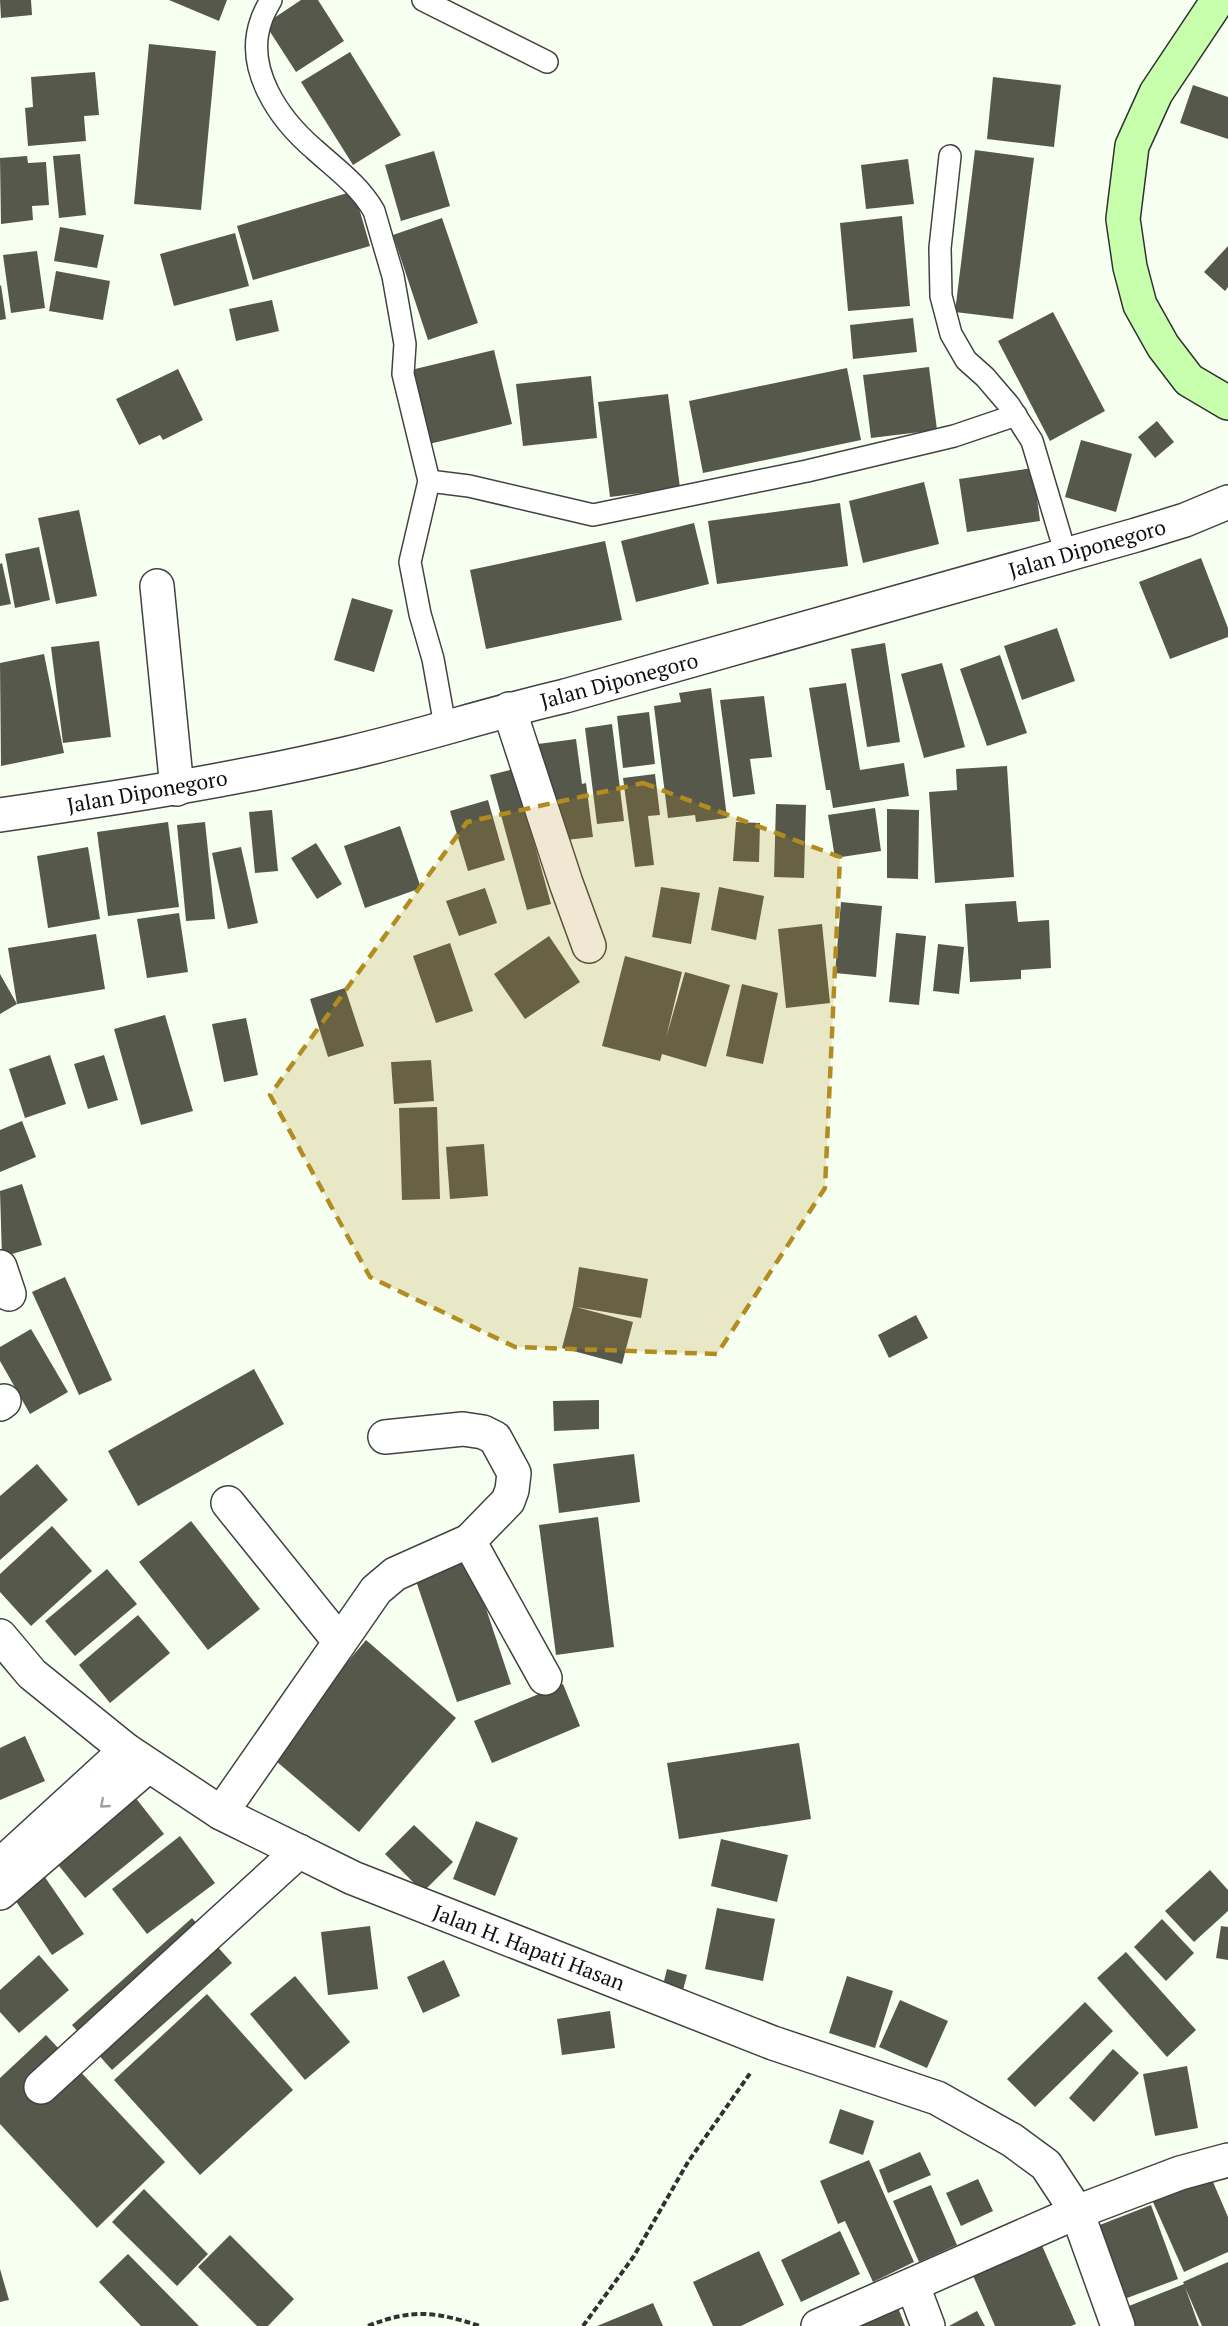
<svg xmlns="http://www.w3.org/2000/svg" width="1228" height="2326" viewBox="0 0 1228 2326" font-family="'PT Serif',serif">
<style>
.building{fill:#56584b}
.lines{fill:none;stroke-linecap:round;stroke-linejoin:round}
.lane-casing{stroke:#424242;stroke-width:24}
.street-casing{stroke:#424242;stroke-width:36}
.secondary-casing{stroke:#313131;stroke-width:36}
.path{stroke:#313131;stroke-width:4;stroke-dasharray:6 3;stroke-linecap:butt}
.lane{stroke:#fff;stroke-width:21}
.street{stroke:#fff;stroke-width:33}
.secondary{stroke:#c7ffac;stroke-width:33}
.oneway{stroke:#9f9f9f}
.marked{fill:#b28c20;fill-opacity:0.2;stroke:#b28c20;stroke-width:4.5;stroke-dasharray:12 8;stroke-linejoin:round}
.labels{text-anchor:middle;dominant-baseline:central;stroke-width:6;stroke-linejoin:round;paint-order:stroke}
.street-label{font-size:21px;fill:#0f0f0f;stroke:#fff}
</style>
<rect width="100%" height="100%" fill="#f7fff1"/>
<g class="building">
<path d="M0,0h31l1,15 -31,3z"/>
<path d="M169,0h58l-8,21z"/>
<path d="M301,0h17l26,41 -48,31 -31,-48z"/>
<path d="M149,44l67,7 -15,159 -67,-6z"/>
<path d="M350,52l51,83 -48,30 -52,-83z"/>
<path d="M95,72l4,43 -15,1 2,25 -58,5 -3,-38 8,-1 -2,-30z"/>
<path d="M993,77l68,8 -7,62 -67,-8z"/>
<path d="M1193,85l35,12v42l-48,-16z"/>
<path d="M975,150l59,8 -21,161 -58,-7z"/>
<path d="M434,151l16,55 -49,15 -16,-56z"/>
<path d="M80,154l6,61 -27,3 -6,-62z"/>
<path d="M27,156l1,7 18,-1 3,43 -17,1 1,14 -32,4 -1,-66z"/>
<path d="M908,159l6,45 -48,5 -5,-44z"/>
<path d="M354,191l16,55 -117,34 -16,-54z"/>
<path d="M902,216l8,90 -62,5 -8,-88z"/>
<path d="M442,218l36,105 -50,17 -35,-105z"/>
<path d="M60,227l44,8 -7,33 -43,-7z"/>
<path d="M235,233l14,53 -75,20 -14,-52z"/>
<path d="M1228,246v41l-3,4 -21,-19z"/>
<path d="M37,251l8,57 -34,5 -8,-58z"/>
<path d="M56,271l54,10 -7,39 -54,-9z"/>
<path d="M1,285l5,34 -6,1v-34z"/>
<path d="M272,300l7,31 -43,10 -7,-32z"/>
<path d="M1053,312l52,99 -55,30 -52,-100z"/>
<path d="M913,318l4,34 -64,7 -3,-34z"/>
<path d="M494,350l18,74 -83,20 -18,-74z"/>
<path d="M929,367l8,63 -66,8 -8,-63z"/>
<path d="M847,368l14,72 -158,33 -14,-72z"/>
<path d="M178,369l25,51 -40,20 -3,-5 -21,10 -23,-46z"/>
<path d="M591,376l6,62 -74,8 -7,-62z"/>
<path d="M668,394l12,94 -70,9 -12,-95z"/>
<path d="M1157,421l17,21 -19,16 -17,-21z"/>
<path d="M1081,440l51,14 -16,58 -51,-15z"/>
<path d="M1033,468l7,53 -73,11 -8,-53z"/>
<path d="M924,482l15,62 -76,19 -14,-62z"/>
<path d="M840,503l8,63 -131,18 -9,-63z"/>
<path d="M79,510l18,86 -41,8 -18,-86z"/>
<path d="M694,523l15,61 -73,18 -15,-61z"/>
<path d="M605,541l17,79 -136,29 -16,-79z"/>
<path d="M39,547l11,53 -35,8 -10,-54z"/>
<path d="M1201,558l27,70v9l-58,22 -31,-77z"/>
<path d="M2,563l9,41 -11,2v-42z"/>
<path d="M352,598l41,12 -19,62 -40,-12z"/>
<path d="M1057,628l18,53 -53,19 -18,-54z"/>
<path d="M99,641l12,96 -48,6 -12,-96z"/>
<path d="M885,643l15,99 -33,5 -16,-98z"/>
<path d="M44,654l20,99 -63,13 -1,-103z"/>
<path d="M1000,655l27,78 -40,13 -27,-77z"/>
<path d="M942,663l23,84 -41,11 -23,-84z"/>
<path d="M846,683l14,87 44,-7 5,33 -76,12 -3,-18h-4l-17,-102z"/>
<path d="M711,688l16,130 -31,4 -1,-7 -27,3 -14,-112 27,-4 -2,-9z"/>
<path d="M764,696l8,61 -22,2 5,35 -22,3 -13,-97z"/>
<path d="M649,712l6,52 -32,4 -6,-52z"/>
<path d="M612,724l12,97 -27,3 -12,-96z"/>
<path d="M576,739l6,45 4,-1 7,54 -36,4 -11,-43 -8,-54z"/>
<path d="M1007,766l7,111 -79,6 -6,-91 28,-2 -1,-21z"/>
<path d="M514,769l37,135 -24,6 -37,-135z"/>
<path d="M655,774l5,41 -12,1 6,49 -19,2 -12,-89z"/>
<path d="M488,800l17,60 -37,11 -18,-60z"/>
<path d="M776,804l30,1 -2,73 -30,-1z"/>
<path d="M875,808l6,43 -46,7 -7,-43z"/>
<path d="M887,809l32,1 -1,69 -31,-1z"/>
<path d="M272,810l6,61 -23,2 -6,-61z"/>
<path d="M168,822l11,85 -71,9 -11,-84z"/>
<path d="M205,822l10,97 -29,2 -9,-96z"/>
<path d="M736,822l24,1 -1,39 -26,-1z"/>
<path d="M400,826l21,62 -56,20 -21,-62z"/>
<path d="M316,843l26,41 -25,15 -26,-41z"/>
<path d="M88,847l12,72 -52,9 -11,-72z"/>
<path d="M241,847l17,76 -30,6 -16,-76z"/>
<path d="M661,887l39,6 -9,51 -39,-7z"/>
<path d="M719,887l45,9 -8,44 -45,-10z"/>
<path d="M485,888l12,35 -38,13 -13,-35z"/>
<path d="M1016,901l2,21 31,-2 2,48 -30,2v9l-51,3 -5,-78z"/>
<path d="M841,902l41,4 -6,71 -41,-4z"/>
<path d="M179,913l9,59 -41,6 -10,-59z"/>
<path d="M822,924l8,79 -44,5 -8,-79z"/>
<path d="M896,933l30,3 -7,69 -30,-3z"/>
<path d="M96,934l9,55 -88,15 -9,-56z"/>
<path d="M549,936l31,46 -55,37 -31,-45z"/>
<path d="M450,943l23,68 -37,12 -23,-67z"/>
<path d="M938,944l26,3 -5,47 -26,-3z"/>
<path d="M625,956l57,16 -16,66 19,-66 45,13 -24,82 -44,-13 -2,7 -58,-15z"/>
<path d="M0,974l17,30 -17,10z"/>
<path d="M742,984l36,9 -15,71 -37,-8z"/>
<path d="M345,988l19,58 -36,11 -18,-58z"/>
<path d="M165,1015l28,96 -52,14 -27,-96z"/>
<path d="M246,1018l12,57 -34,7 -12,-58z"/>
<path d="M50,1055l16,49 -41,14 -16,-49z"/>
<path d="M104,1055l14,45 -30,9 -14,-45z"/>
<path d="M431,1060l3,41 -40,3 -3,-42z"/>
<path d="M437,1107l3,92 -38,1 -3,-92z"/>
<path d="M22,1121l14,36 -36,15v-42z"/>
<path d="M484,1144l4,52 -38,3 -4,-52z"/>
<path d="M22,1184l20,61 -40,12 -2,-66z"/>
<path d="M579,1267l69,12 -7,39 -65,-11 57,15 -11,42 -60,-16 11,-42z"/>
<path d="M65,1277l47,103 -33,15 -47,-103z"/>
<path d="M916,1315l12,23 -39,20 -11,-23z"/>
<path d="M31,1329l37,63 -38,22 -30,-53v-14z"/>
<path d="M254,1369l30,55 -146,82 -30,-55z"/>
<path d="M599,1400v29l-45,2 -1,-30z"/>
<path d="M634,1454l6,48 -81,11 -6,-49z"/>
<path d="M37,1464l31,36 -68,60v-64z"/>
<path d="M598,1517l16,130 -58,8 -17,-130z"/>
<path d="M191,1521l69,88 -52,41 -69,-88z"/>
<path d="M52,1526l40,45 -61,55 -31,-34v-18z"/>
<path d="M469,1557l42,127 -54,18 -43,-127z"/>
<path d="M107,1569l30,35 -62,52 -30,-35z"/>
<path d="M138,1615l32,38 -60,50 -31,-38z"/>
<path d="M366,1640l90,78 -97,114 -90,-77z"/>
<path d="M563,1684l17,42 -88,37 -18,-42z"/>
<path d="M25,1736l20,45 -45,19v-52z"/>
<path d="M799,1743l12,76 -132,20 -12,-76z"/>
<path d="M131,1792l33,42 -79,64 -34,-42z"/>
<path d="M476,1821l42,17 -23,58 -42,-17z"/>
<path d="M414,1825l39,37 -30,30 -38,-38z"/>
<path d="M180,1836l35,47 -68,51 -35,-45z"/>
<path d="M721,1839l67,16 -11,47 -66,-16z"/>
<path d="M40,1870l44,64 -32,21 -43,-64z"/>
<path d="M1210,1870l18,20v21l-34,31 -29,-31z"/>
<path d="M717,1908l58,11 -12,62 -58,-12z"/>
<path d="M192,1918l40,45 -120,107 -40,-45z"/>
<path d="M1162,1919l32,34 -28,28 -32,-34z"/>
<path d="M370,1926l8,63 -50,6 -7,-63z"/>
<path d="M1221,1926l7,1v33l-12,-2z"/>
<path d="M1126,1952l70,78 -29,27 -70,-79z"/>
<path d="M39,1955l30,35 -50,43 -19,-21v-22z"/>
<path d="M444,1960l16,36 -37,17 -16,-36z"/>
<path d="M667,1969l20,6 -5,19 -20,-5z"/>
<path d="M295,1976l55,66 -45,38 -55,-66z"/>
<path d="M847,1976l46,15 -18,57 -46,-15z"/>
<path d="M207,1994l86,96 -93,85 -86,-95z"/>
<path d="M900,2000l48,21 -21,47 -48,-21z"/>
<path d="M1085,2002l28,29 -78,76 -28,-28z"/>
<path d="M610,2011l5,37 -53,7 -5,-36z"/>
<path d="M46,2035l119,127 -68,66 -97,-104v-46z"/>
<path d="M1113,2049l26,24 -45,49 -25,-24z"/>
<path d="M1187,2066l11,62 -43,8 -12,-62z"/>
<path d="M840,2109l34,12 -11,34 -34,-12z"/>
<path d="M920,2152l11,23 -43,18 -9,-23z"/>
<path d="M869,2160l45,102 -41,20 -28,-61 -7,3 -18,-43z"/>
<path d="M1207,2168l21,49v35l-44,20 -35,-79z"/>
<path d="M978,2179l15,32 -32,15 -15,-33z"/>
<path d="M931,2185l26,60 -38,17 -26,-61z"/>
<path d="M144,2189l64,65 -31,32 -65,-64z"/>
<path d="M1151,2205l27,74 -59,22 -27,-73z"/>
<path d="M840,2231l20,43 -59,28 -20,-42z"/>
<path d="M1037,2234l39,90 -5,2h-76l-27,-62z"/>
<path d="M230,2235l64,64 -26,27h-11l-59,-59z"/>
<path d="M759,2251l25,54 -43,21h-28l-20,-44z"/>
<path d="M128,2254l71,72h-58l-42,-44z"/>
<path d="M1228,2262v64h-26l-17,-39 14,39h-74l-6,-16 65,-26 -1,-2z"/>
<path d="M0,2269l9,31 -9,2z"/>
<path d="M894,2297l11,29h-66z"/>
<path d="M653,2303l10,23h-66z"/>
<path d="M977,2311l8,15h-36z"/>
</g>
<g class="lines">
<defs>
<g id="lane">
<path d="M271,0c-4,7 -8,14 -10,21 -17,48 18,98 53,128 22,20 45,36 60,62l19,65 12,68 -2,30 26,107 -19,81 10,52 13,45 12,67"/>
<path d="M423,0l124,62"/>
<path d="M950,156l-10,92 1,48 10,38 15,26 19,17 24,28 23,36 34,114"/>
<path d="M429,481l40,5 124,29 214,-44 147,-35 62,-21"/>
</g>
<g id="street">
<path d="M157,586l20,203"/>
<path d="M509,709l57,174 23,63"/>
<path d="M0,815c117,-17 234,-35 349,-62 73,-17 143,-40 216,-57l571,-161 49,-15 43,-18"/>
<path d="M0,1267l9,27"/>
<path d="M0,1404l4,-3"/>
<path d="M469,1541l76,137"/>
<path d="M0,1636l32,38 94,76 95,63 132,65 420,165 164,55 75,42 34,25 31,47 41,114"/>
<path d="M340,1642l36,-52 19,-16 74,-33 39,-40 4,-11 2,-17 -19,-35 -12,-6 -20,-3 -78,8"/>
<path d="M221,1813l119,-171 -112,-139"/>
<path d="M6,1860l120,-110"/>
<path d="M0,1893l148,-127"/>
<path d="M41,2087l258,-236"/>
<path d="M913,2286l15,40"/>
<path d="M818,2326l259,-114 103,-39 48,-13"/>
</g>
<path id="secondary" d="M1218,0l-62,93 -24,53 -9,73 7,48 10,38 23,41 26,34 39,23"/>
</defs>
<use href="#lane" class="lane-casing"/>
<use href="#street" class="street-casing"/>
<use href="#secondary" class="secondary-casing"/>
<g class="path">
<path d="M368,2326c45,-18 68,-14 112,0"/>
<path d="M583,2326l51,-70 54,-94 63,-90"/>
</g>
<use href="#lane" class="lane"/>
<use href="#street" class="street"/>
<use href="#secondary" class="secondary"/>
</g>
<defs><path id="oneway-chevron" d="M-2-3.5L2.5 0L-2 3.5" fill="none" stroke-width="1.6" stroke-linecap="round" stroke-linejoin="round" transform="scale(1.5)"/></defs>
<use class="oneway" href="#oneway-chevron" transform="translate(104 1804) rotate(139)"/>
<path class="marked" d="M643,783l197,74 -15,331 -108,166 -202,-7 -145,-70 -100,-182 197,-273z"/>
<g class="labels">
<g class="street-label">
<text transform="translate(1087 548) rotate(-16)">Jalan Diponegoro</text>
<text transform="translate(619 680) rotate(-15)">Jalan Diponegoro</text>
<text transform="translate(147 791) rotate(-10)">Jalan Diponegoro</text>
<text transform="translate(529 1947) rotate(21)">Jalan H. Hapati Hasan</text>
</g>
</g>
</svg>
